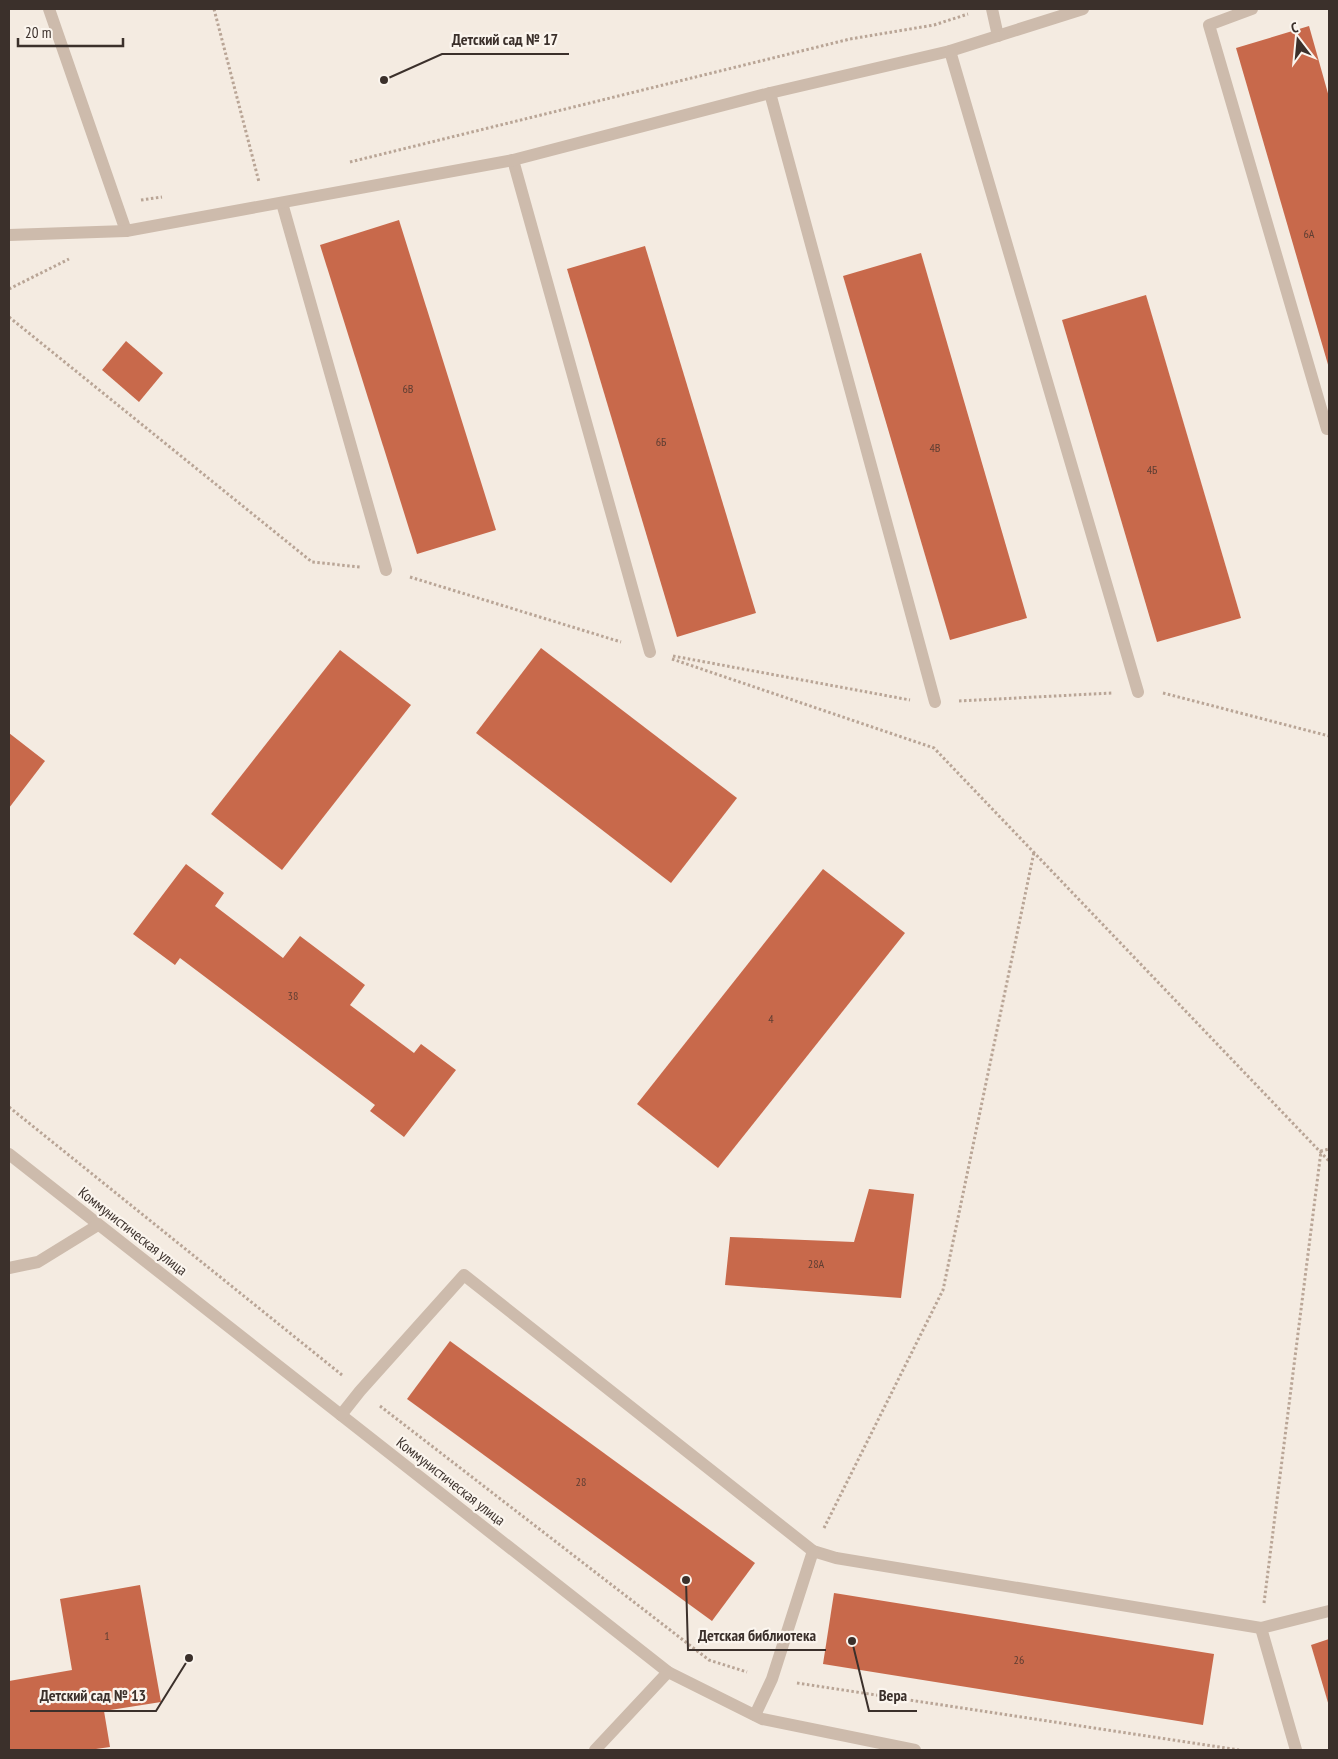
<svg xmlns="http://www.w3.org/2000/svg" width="1338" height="1759" viewBox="0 0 1338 1759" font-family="'PT Sans Narrow',sans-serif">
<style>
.building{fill:#c8694b}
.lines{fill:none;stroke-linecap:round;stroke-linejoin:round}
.path{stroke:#b9a596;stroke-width:3;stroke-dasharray:2.5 2.5;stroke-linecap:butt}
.minor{stroke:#cdbbac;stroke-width:12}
.labels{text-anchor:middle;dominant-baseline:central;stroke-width:4.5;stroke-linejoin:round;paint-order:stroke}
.number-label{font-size:12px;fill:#5e3e33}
.street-label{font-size:15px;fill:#3b302b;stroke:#fbf5ee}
.leader{fill:none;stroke:#3b302b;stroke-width:2}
.callout-dot{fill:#3b302b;stroke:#fbf5ee;stroke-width:2}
.callout-label{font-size:16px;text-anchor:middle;font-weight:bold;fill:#3b302b;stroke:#fbf5ee;stroke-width:4.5;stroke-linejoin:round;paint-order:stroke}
</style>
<rect width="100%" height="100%" fill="#f4ebe1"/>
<g class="building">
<path d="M1309,26l20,71v271l-93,-320z"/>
<path d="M399,220l97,310 -79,24 -97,-309z"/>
<path d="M645,246l111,367 -79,24 -110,-368z"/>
<path d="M921,253l106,365 -77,22 -107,-364z"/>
<path d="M1146,295l95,323 -84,24 -95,-322z"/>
<path d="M126,341l37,32 -24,29 -37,-32z"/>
<path d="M541,648l196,150 -66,85 -195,-150z"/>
<path d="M340,650l71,55 -129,165 -71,-56z"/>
<path d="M9,733l36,28 -36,47z"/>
<path d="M186,864l38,29 -9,13 68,52 17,-22 65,49 -15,20 64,48 7,-9 35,26 -52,67 -34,-26 5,-6 -195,-147 -5,7 -42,-31z"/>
<path d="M823,869l82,64 -187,235 -81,-64z"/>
<path d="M869,1189l45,5 -13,104 -176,-13 5,-48 124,5z"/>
<path d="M450,1341l305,222 -43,58 -305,-222z"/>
<path d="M140,1585l21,117 -57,9 6,36 -21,3h-80v-69l63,-11 -12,-71z"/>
<path d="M834,1593l380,61 -11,71 -380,-61z"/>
<path d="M1329,1639v67l-18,-61z"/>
</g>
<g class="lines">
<g class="path">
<path d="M214,9l45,173"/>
<path d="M350,162l500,-123 84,-14 34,-11"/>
<path d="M141,200l21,-3"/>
<path d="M9,289l60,-30"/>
<path d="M9,317l303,245 48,5"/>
<path d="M410,577l211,65"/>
<path d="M673,656l237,44"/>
<path d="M672,659l262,89 395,413"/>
<path d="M1163,693l166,43"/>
<path d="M959,701l153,-8"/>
<path d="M9,1107l333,268"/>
<path d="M380,1406l329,254 38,12"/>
<path d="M824,1528l119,-238 91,-438"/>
<path d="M1264,1603l57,-452 8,-2"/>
<path d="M797,1683l442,67"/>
</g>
<g class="minor">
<path d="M49,9l77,222"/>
<path d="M992,9l6,27"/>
<path d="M1252,9l-43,16 118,404 2,-1"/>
<path d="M950,51l188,641"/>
<path d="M770,93l165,609"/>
<path d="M513,160l137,492"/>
<path d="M282,203l104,367"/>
<path d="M9,235l117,-4 387,-71 257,-67 180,-42 133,-42"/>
<path d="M9,1154l659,518 94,47 153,31"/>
<path d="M9,1268l29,-6 60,-37"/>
<path d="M341,1415l19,-24 104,-116 349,276 23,7 425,70"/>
<path d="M755,1715l17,-36 41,-128"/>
<path d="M595,1750l73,-78"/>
<path d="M1296,1750l-35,-122 68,-17"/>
</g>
</g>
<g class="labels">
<g class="number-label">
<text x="1309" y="233">6А</text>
<text x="408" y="388">6В</text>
<text x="661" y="441">6Б</text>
<text x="935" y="447">4В</text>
<text x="1152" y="469">4Б</text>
<text x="293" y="995">38</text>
<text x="771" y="1018">4</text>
<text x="816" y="1263">28А</text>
<text x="581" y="1481">28</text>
<text x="107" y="1635">1</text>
<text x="1019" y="1659">26</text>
</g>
<g class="street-label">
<text transform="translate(133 1231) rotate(38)">Коммунистическая улица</text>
<text transform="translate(451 1481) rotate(38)">Коммунистическая улица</text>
</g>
</g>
<path class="leader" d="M384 80L442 54H569M686 1580L688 1650H826M189 1658L156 1711H30M852 1641L869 1711H917"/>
<g class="callout-dot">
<circle cx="384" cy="80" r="5"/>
<circle cx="686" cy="1580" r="5"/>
<circle cx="189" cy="1658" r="5"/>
<circle cx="852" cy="1641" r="5"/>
</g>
<g class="callout-label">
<text x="505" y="45">Детский сад № 17</text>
<text x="757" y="1641">Детская библиотека</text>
<text x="93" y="1701">Детский сад № 13</text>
<text x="893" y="1701">Вера</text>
</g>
<rect width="1338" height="1759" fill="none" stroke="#3b302b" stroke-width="20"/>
<g transform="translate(1298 40) rotate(344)" stroke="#fbf5ee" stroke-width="4" paint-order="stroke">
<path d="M0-4L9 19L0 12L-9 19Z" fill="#3b302b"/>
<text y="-8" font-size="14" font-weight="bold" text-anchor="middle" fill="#3b302b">С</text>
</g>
<path d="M18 38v8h105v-8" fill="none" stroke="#3b302b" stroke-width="2.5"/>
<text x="25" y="38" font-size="15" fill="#3b302b" stroke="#fbf5ee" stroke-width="4" paint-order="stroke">20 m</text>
</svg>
